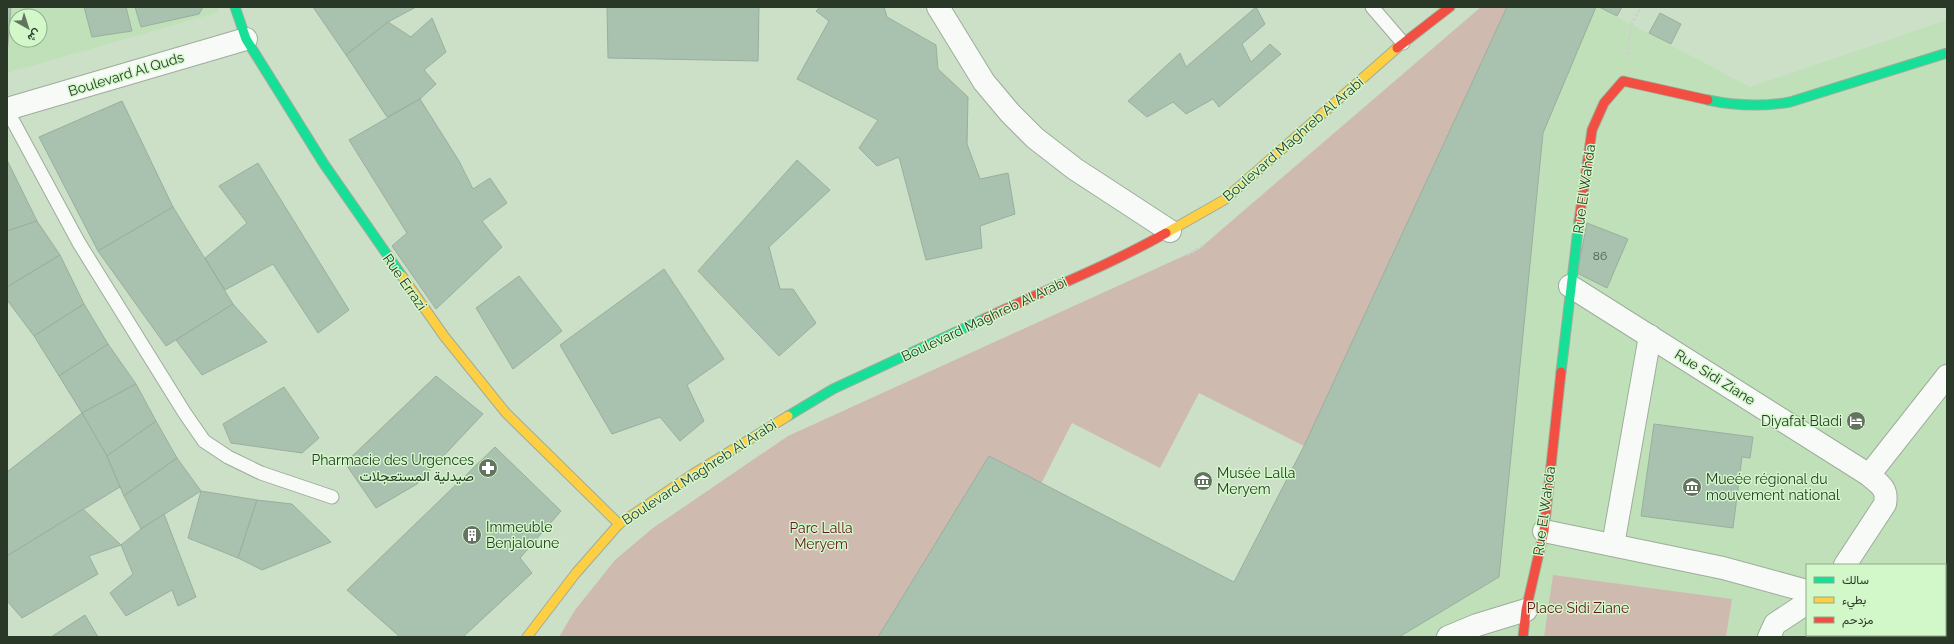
<svg xmlns="http://www.w3.org/2000/svg" width="1954" height="644" viewBox="0 0 1954 644" font-family="Raleway,Vazirmatn,sans-serif">
<style>
.built{fill:#c0e0b9;fill-rule:evenodd}
.green{fill:#cfbaaf}
.building{fill:#a8c2af;stroke:#9bae9e}
.lines{fill:none;stroke-linecap:round;stroke-linejoin:round}
.lane-casing{stroke:#9dad9a;stroke-width:15}
.street-casing{stroke:#9dad9a;stroke-width:24}
.fast-casing{stroke:#9dad9a;stroke-width:11}
.slow-casing{stroke:#9dad9a;stroke-width:11}
.jam-casing{stroke:#9dad9a;stroke-width:11}
.path{stroke:#cad1c9;stroke-width:2.5;stroke-dasharray:3 2;stroke-linecap:butt}
.lane{stroke:#f7faf7;stroke-width:13}
.street{stroke:#f7faf7;stroke-width:22}
.fast{stroke:#16e098;stroke-width:9}
.slow{stroke:#ffcf43;stroke-width:9}
.jam{stroke:#f24e42;stroke-width:9}
.labels{text-anchor:middle;dominant-baseline:central;stroke-width:3;stroke-linejoin:round;paint-order:stroke}
.number-label{font-size:12px;fill:#4a5b49}
.street-label{font-size:14px;fill:#2a3927;stroke:#d2f8ca}
.poi-label{font-size:14px;fill:#2a3927;stroke:#d2f8ca;text-anchor:start}
.park-label{font-size:14px;fill:#64141d;stroke:#d2f8ca}
</style>
<rect width="100%" height="100%" fill="#cce0c8"/>
<g class="built">
<path d="M7,7h210l2,5 -212,61zM16,16h24v24h-24z"/>
<path d="M1507,7h92l151,80 197,-67v617h-1069l111,-181 245,126 70,-136zM1807,565h138v70h-138z"/>
</g>
<g class="green">
<path d="M1481,7h26l-203,439 -105,-53 -39,75 -88,-45 -31,61 -52,-28 -111,181h-319l16,-27 40,-50 38,-32 135,-92 411,-187z"/>
<path d="M1553,575l179,24 -6,38h-182z"/>
</g>
<g class="building">
<path d="M7,7h4l-4,47z"/>
<path d="M84,7h42l6,24 -40,6z"/>
<path d="M135,7h68l-4,7 -58,13z"/>
<path d="M313,7h103l-28,15 -42,33z"/>
<path d="M607,7h152l-1,54 -150,-3z"/>
<path d="M820,7h64l3,10 49,28 2,24 30,28 -1,47 13,35 28,-6 7,41 -35,12 2,22 -56,12 -27,-103 -22,9 -18,-18 19,-28 -81,-41 32,-58 -13,-10z"/>
<path d="M1256,7l9,17 -23,20 9,18 19,-18 11,10 -62,53 -6,-8 -27,15 -13,-12 -26,15 -19,-16 52,-48 6,14z"/>
<path d="M1507,7h89l-53,126 -44,444 -100,60h-521l111,-181 245,126 70,-136z"/>
<path d="M1599,7h23l-5,9z"/>
<path d="M1660,13l21,11 -10,20 -22,-11z"/>
<path d="M432,18l14,34 -22,18 12,14 -16,15 -33,18 -41,-62 42,-33 23,15z"/>
<path d="M420,99l39,62 14,28 17,-11 17,25 -25,18 20,26 -66,62 -44,-63 15,-13 -58,-93z"/>
<path d="M122,101l51,106 -75,44 -59,-114z"/>
<path d="M7,160l30,61 -30,10z"/>
<path d="M797,160l33,30 -61,57 11,42h13l23,34 -37,33 -81,-85z"/>
<path d="M258,163l91,147 -31,23 -45,-69 -48,26 -20,-32 42,-35 -28,-37z"/>
<path d="M173,207l60,97 -67,42 -68,-95z"/>
<path d="M37,221l23,34 -53,32v-56z"/>
<path d="M1587,223l41,16 -21,49 -30,-15z"/>
<path d="M60,255l24,49 -50,32 -27,-36v-13z"/>
<path d="M664,269l60,90 -37,26 17,36 -24,20 -20,-24 -48,17 -52,-89z"/>
<path d="M519,276l43,55 -49,38 -37,-61z"/>
<path d="M84,304l24,40 -49,32 -25,-40z"/>
<path d="M233,304l34,38 -65,33 -26,-35z"/>
<path d="M108,344l28,40 -54,29 -23,-37z"/>
<path d="M436,376l47,38 -66,70 -41,24 -31,-45z"/>
<path d="M136,384l20,37 -49,35 -25,-43z"/>
<path d="M284,387l35,51 -17,15 -71,-10 -8,-19z"/>
<path d="M82,413l25,43 13,31 -113,69v-84z"/>
<path d="M156,421l21,37 -53,38 -17,-40z"/>
<path d="M1654,424l99,13 -3,21 -8,-1 -9,71 -92,-12z"/>
<path d="M495,447l66,64 -41,47 12,15 -69,64h-63l-53,-47z"/>
<path d="M177,458l24,33 -60,38 -17,-33z"/>
<path d="M201,491l56,9 -19,58 -50,-20z"/>
<path d="M257,500l35,4 39,38 -69,28 -24,-12z"/>
<path d="M83,509l38,36 -32,11 9,18 -76,44 -15,-17v-45z"/>
<path d="M164,514l32,83 -18,9 -6,-16 -46,26 -16,-23 23,-19 -12,-29 20,-16z"/>
<path d="M85,615l13,22h-47z"/>
</g>
<g class="lines">
<defs>
<g id="lane">
<path d="M1372,7l31,36"/>
<path d="M7,110l72,133 105,169 20,29 24,16 33,16 71,24"/>
</g>
<g id="street">
<path d="M938,7l46,75 26,31 25,25 40,31 95,62"/>
<path d="M7,109l239,-70"/>
<path d="M1570,286l299,189c11,10 19,13 16,29l-40,61"/>
<path d="M1869,475l78,-99"/>
<path d="M1544,531l179,37 84,23"/>
<path d="M1613,545l37,-209"/>
<path d="M1859,635l2,2"/>
<path d="M1448,637l29,-12 49,-15"/>
<path d="M1769,637l6,-13 32,-21"/>
</g>
<g id="fast">
<path d="M235,7l11,32 78,125 78,112"/>
<path d="M1708,100c28,6 53,7 82,2l157,-49"/>
<path d="M1561,372l18,-151"/>
<path d="M788,416l45,-27 153,-71"/>
</g>
<g id="slow">
<path d="M1166,233l58,-33 173,-152"/>
<path d="M402,276l42,60 62,77 113,111"/>
<path d="M527,637l49,-64 43,-49 74,-50 95,-58"/>
</g>
<g id="jam">
<path d="M1397,48l53,-41"/>
<path d="M1579,221l13,-91 12,-27 19,-22 85,19"/>
<path d="M986,318c59,-28 122,-52 180,-85"/>
<path d="M1523,637l3,-27 18,-79 17,-159"/>
</g>
</defs>
<use href="#lane" class="lane-casing"/>
<use href="#street" class="street-casing"/>
<use href="#fast" class="fast-casing"/>
<use href="#slow" class="slow-casing"/>
<use href="#jam" class="jam-casing"/>
<g class="path">
<path d="M1627,55l5,-32 9,-16"/>
<path d="M1187,255l18,-11"/>
</g>
<use href="#lane" class="lane"/>
<use href="#street" class="street"/>
<use href="#fast" class="fast"/>
<use href="#slow" class="slow"/>
<use href="#jam" class="jam"/>
</g>
<defs>
<symbol id="hotel-disc" viewBox="-11 -11 22 22"><circle r="9.5" fill="#63735f" stroke="#d2f8ca"/><path d="M-6-4.5h1.5V1H6V5H4.5V3h-9V5H-6ZM-4 0a1.8 1.8 0 1 1 3.6 0ZM.5 0V-2.5h3Q6-2.5 6 0Z" fill="#fff"/></symbol>
<symbol id="pharmacy-disc" viewBox="-11 -11 22 22"><circle r="9.5" fill="#63735f" stroke="#d2f8ca"/><path d="M-2-6h4v4h4v4h-4v4h-4v-4h-4v-4h4Z" fill="#fff"/></symbol>
<symbol id="museum-disc" viewBox="-11 -11 22 22"><circle r="9.5" fill="#63735f" stroke="#d2f8ca"/><path d="M0-6L6-3V-2H-6V-3ZM-5-1h2V3h-2ZM-1-1h2V3h-2ZM3-1h2V3H3ZM-6 4H6V6H-6Z" fill="#fff"/></symbol>
<symbol id="building-disc" viewBox="-11 -11 22 22"><circle r="9.5" fill="#63735f" stroke="#d2f8ca"/><path d="M-4-6H4V6H1V3H-1V6H-4ZM-2.5-4.3h1.7v1.8h-1.7ZM.8-4.3h1.7v1.8H.8ZM-2.5-1h1.7V.8h-1.7ZM.8-1h1.7V.8H.8Z" fill="#fff"/></symbol>
</defs>
<g fill-rule="evenodd">
<use href="#hotel-disc" x="1845" y="410" width="22" height="22"/>
<use href="#pharmacy-disc" x="477" y="457" width="22" height="22"/>
<use href="#museum-disc" x="1192" y="470" width="22" height="22"/>
<use href="#museum-disc" x="1681" y="476" width="22" height="22"/>
<use href="#building-disc" x="461" y="524" width="22" height="22"/>
</g>
<g class="labels">
<g class="number-label">
<text x="1600" y="256">86</text>
</g>
<g class="street-label">
<text transform="translate(126 74) rotate(-17)">Boulevard Al Quds</text>
<text transform="translate(1293 139) rotate(-41)">Boulevard Maghreb Al Arabi</text>
<text transform="translate(1584 189) rotate(-82)">Rue El Wahda</text>
<text transform="translate(405 282) rotate(55)">Rue Errazi</text>
<text transform="translate(984 319) rotate(-25)">Boulevard Maghreb Al Arabi</text>
<text transform="translate(1715 377) rotate(32)">Rue Sidi Ziane</text>
<text transform="translate(699 472) rotate(-33)">Boulevard Maghreb Al Arabi</text>
<text transform="translate(1544 511) rotate(-82)">Rue El Wahda</text>
</g>
<g class="poi-label">
<text x="1842" y="421" text-anchor="end">Diyafat Bladi</text>
<text x="474" y="460" text-anchor="end">Pharmacie des Urgences<tspan x="474" dy="16">صيدلية المستعجلات</tspan></text>
<text x="1217" y="473">Musée Lalla<tspan x="1217" dy="16">Meryem</tspan></text>
<text x="1706" y="479">Mueée régional du<tspan x="1706" dy="16">mouvement national</tspan></text>
<text x="486" y="527">Immeuble<tspan x="486" dy="16">Benjaloune</tspan></text>
</g>
<g class="park-label">
<text x="821" y="528">Parc Lalla<tspan x="821" dy="16">Meryem</tspan></text>
<text x="1578" y="608">Place Sidi Ziane</text>
</g>
</g>
<rect width="1954" height="644" fill="none" stroke="#2a3927" stroke-width="16"/>
<rect x="1806" y="564" width="140" height="72" fill="#d2f8ca" stroke="#8fac89"/>
<rect x="1814" y="577" width="20" height="6" fill="#16e098" stroke="#8fac89"/>
<text x="1842" y="584" font-size="12" fill="#2a3927">سالك</text>
<rect x="1814" y="597" width="20" height="6" fill="#ffcf43" stroke="#8fac89"/>
<text x="1842" y="604" font-size="12" fill="#2a3927">بطيء</text>
<rect x="1814" y="617" width="20" height="6" fill="#f24e42" stroke="#8fac89"/>
<text x="1842" y="624" font-size="12" fill="#2a3927">مزدحم</text>
<g transform="translate(28 28) rotate(141)"><circle r="19" fill="#d2f8ca" stroke="#8fac89"/>
<path d="M0-3L7 15L0 10L-7 15Z" fill="#63735f"/>
<text y="-6" font-size="11" font-weight="bold" text-anchor="middle" fill="#2a3927">ش</text>
</g>
</svg>
